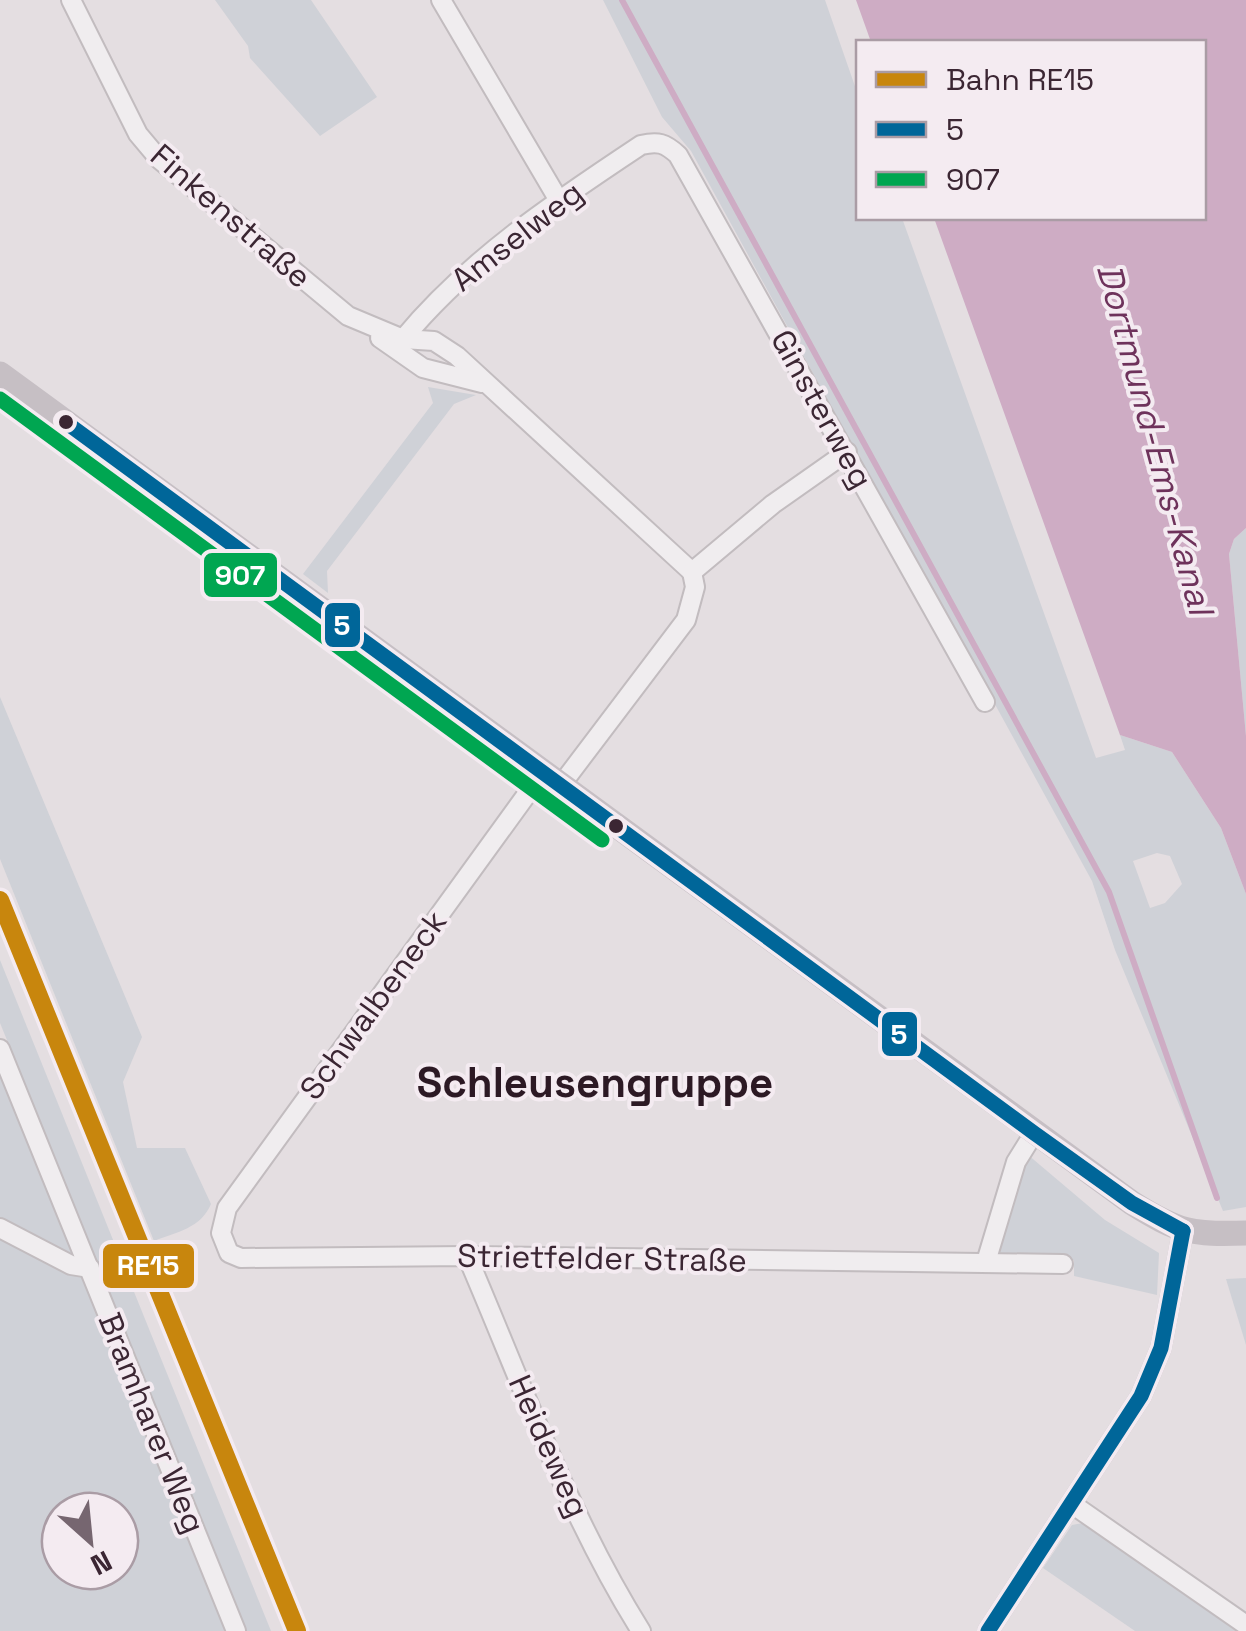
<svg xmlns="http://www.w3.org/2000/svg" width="1246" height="1631" viewBox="0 0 1246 1631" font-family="'Space Grotesk',sans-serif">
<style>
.green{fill:#cfd1d7;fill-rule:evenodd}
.water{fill:#ceacc4}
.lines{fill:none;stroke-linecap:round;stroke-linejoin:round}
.stream{stroke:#ceacc4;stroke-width:6}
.street-casing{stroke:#c2bcbf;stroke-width:22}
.street{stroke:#f0edef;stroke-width:18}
.secondary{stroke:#c6bfc4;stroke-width:25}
.bus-1-casing{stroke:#f4ebf1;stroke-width:22}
.bus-2-casing{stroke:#f4ebf1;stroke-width:22}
.bus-1{stroke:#069;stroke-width:15}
.bus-2{stroke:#00a651;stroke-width:15}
.rail-1-casing{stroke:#f4ebf1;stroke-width:25}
.rail-1{stroke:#c8860d;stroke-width:18}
.bus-dot{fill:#3b2633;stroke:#f4ebf1;stroke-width:4}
.labels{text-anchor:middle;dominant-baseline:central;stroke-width:8;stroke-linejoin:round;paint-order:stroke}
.street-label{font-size:32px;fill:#3b2633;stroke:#f4ebf1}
.water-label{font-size:35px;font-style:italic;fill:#6e325b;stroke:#f4ebf1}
.district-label{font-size:42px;font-weight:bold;fill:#2c1924;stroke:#f4ebf1}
.line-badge{stroke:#f4ebf1;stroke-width:4}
.badge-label{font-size:28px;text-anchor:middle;font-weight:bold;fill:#fff}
</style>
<rect width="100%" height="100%" fill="#e4dee1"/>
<g class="green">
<path d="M215,0h96l66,97 -57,39 -70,-78 -2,-12z"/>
<path d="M603,0h222l33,95v123h44l194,540 29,-8 -5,-15 52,17 49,76 25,66v313l-23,4 -108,-261 -23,-69 -401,-730 -29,-34zM1157,853l13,3 12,28 -17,19 -15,5 -17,-47z"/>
<path d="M428,387l48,8 -22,9 -127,167 1,22 -25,-19 130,-171z"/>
<path d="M1246,528v208l-17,-182 5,-15z"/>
<path d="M0,697l142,340 -19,45 14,66h48l26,56c-10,24 -34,28 -57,37l-154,-382z"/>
<path d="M0,960l271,671h-24l-247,-608z"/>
<path d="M0,1074l226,557h-226zM60,1511h60v60h-60z"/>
<path d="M1027,1154l78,66 54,33 -2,42 -83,-19v-16l-72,-3 -3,-7z"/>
<path d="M1246,1278v67l-20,-66z"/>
<path d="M1083,1523l158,108h-106l-92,-63 29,-43z"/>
</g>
<path class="water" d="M856,0h390v528l-12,11 -5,15 17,182v158l-25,-66 -49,-76 -52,-17 -186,-517h270v-176h-333z"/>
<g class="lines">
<path class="stream" d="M622,0l487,892 108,306"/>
<defs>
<g id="street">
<path d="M71,0l67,134 21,25 189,157 55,23 31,2 23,15 235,216"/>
<path d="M441,0l117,199"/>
<path d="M380,338l43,30 59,15"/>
<path d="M403,339c66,-80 152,-137 238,-194 17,-4 24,-2 37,10l307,547"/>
<path d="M692,572l81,-68 74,-52"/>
<path d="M543,772l-316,436 -6,25 8,20 12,5 226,-2 596,8"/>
<path d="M561,785l125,-165 9,-33 -3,-15"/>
<path d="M0,1049l236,582"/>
<path d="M0,1228l71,37 19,3"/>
<path d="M467,1256c54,125 101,259 174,375"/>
<path d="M986,1262l30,-100 18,-29"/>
<path d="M1072,1504l174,121"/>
<path d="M988,1631l153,-235 20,-48 22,-117"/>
</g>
</defs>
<use href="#street" class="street-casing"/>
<use href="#street" class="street"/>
<path class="secondary" d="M0,374l1132,829c46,29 60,32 114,30"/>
<defs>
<g id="bus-1">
<path d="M64,421l970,712 98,70 51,28"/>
<path d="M988,1631l153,-235 20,-48 22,-117"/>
</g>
<path id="bus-2" d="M0,399l602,441"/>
</defs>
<use href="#bus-1" class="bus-1-casing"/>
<use href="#bus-2" class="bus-2-casing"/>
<use href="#bus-1" class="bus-1"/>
<use href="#bus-2" class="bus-2"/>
<defs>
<path id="rail-1" d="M0,900l297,731"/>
</defs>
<use href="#rail-1" class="rail-1-casing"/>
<use href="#rail-1" class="rail-1"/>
</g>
<g class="bus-dot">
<circle cx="66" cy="422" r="9"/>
<circle cx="616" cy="826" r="9"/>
</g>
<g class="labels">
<g class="street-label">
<text transform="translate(231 216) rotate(41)">Finkenstraße</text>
<text transform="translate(517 236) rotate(-38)">Amselweg</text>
<text transform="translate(822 409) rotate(61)">Ginsterweg</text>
<text transform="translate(373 1005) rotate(-54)">Schwalbeneck</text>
<text transform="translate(602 1258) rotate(1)">Strietfelder Straße</text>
<text transform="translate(152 1423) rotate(68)">Bramharer Weg</text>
<text transform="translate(549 1446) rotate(66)">Heideweg</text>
</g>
<g class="water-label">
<text transform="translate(1155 439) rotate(75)">Dortmund-Ems-Kanal</text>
</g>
<g class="district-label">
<text x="595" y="1082">Schleusengruppe</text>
</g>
</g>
<g class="line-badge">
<rect x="202" y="551" width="77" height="48" rx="10" fill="#00a651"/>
<rect x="323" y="601" width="39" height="48" rx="10" fill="#069"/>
<rect x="880" y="1010" width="39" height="48" rx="10" fill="#069"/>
<rect x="101" y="1242" width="95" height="48" rx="10" fill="#c8860d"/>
</g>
<g class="badge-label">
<text x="240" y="585">907</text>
<text x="342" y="635">5</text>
<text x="899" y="1044">5</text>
<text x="148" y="1275">RE15</text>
</g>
<rect x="856" y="40" width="350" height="180" fill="#f4ebf1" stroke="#aa9ca5" stroke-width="2.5"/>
<rect x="876" y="72" width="50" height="15" fill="#c8860d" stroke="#aa9ca5" stroke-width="2.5"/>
<text x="946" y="90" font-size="30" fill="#3b2633">Bahn RE15</text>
<rect x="876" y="122" width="50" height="15" fill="#006699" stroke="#aa9ca5" stroke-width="2.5"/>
<text x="946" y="140" font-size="30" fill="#3b2633">5</text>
<rect x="876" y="172" width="50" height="15" fill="#00a651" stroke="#aa9ca5" stroke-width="2.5"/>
<text x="946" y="190" font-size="30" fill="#3b2633">907</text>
<g transform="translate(90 1541) rotate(153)"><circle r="48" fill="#f4ebf1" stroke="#aa9ca5" stroke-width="2.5"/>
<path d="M0-8L18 38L0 25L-18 38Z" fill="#766670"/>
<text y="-15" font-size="28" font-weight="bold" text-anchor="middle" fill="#3b2633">N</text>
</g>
</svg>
